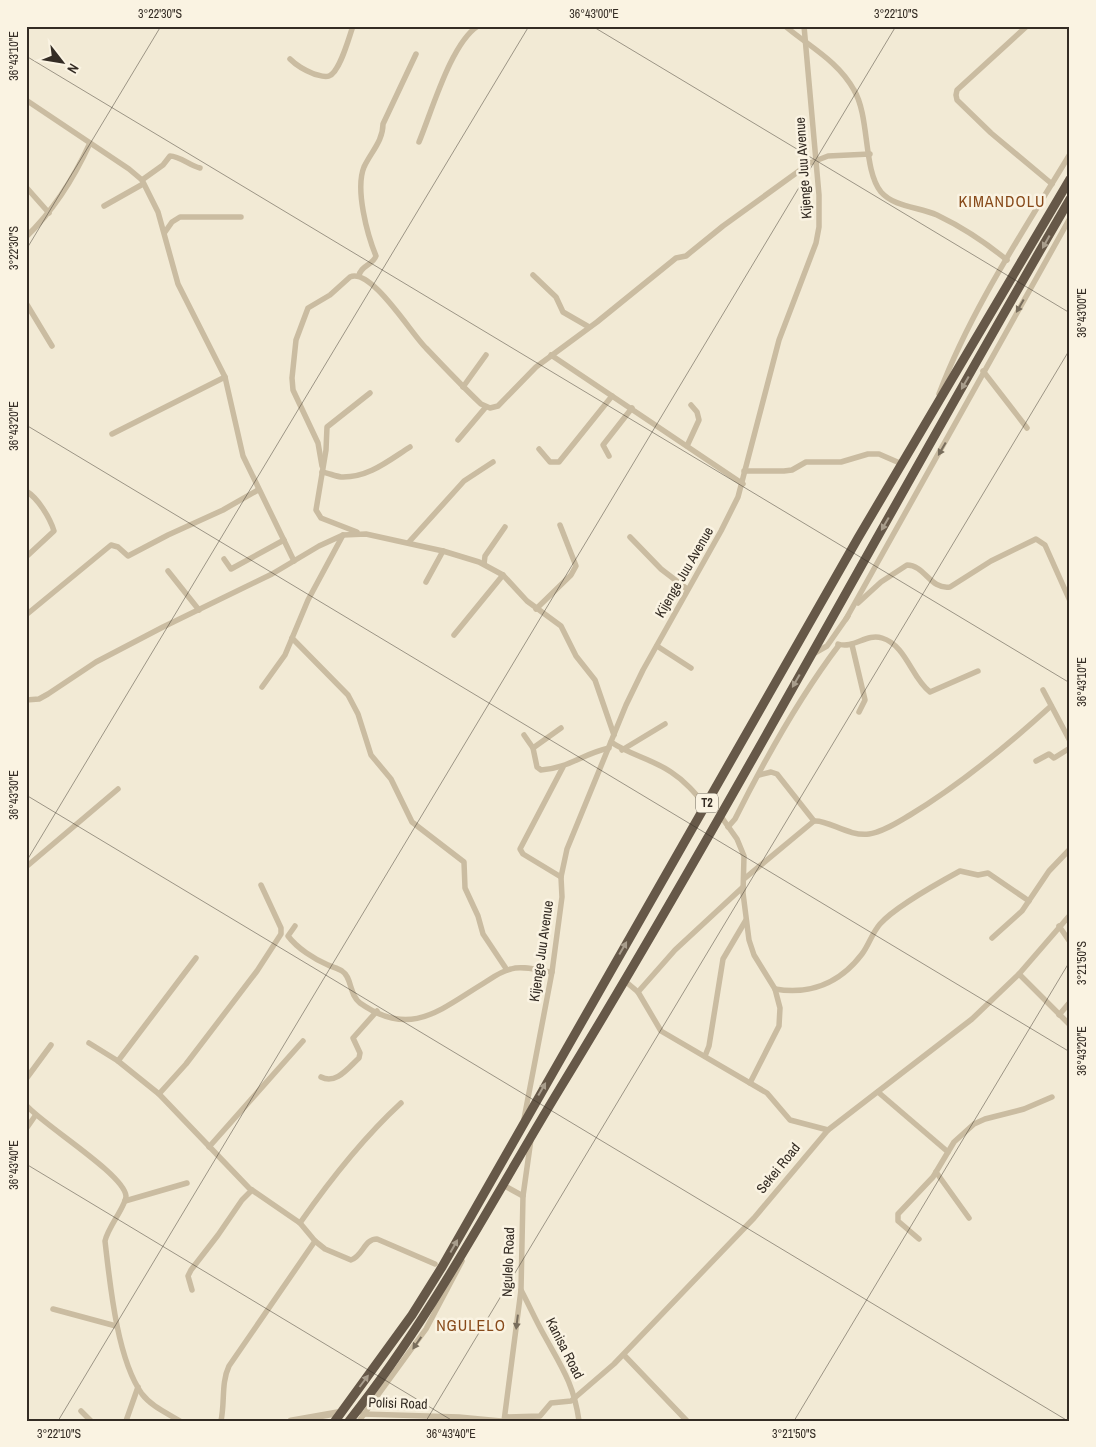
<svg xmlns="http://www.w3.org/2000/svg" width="1096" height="1447" viewBox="0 0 1096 1447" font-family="'Archivo Narrow',sans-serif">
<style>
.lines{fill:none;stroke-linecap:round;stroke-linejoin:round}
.minor{stroke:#cabca1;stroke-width:5.5}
.tertiary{stroke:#cabca1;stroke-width:7}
.trunk{stroke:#665848;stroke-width:9}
.oneway{fill:#a99e8d}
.oneway2{fill:#786d5c}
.ticks{fill:none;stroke:#342c24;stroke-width:1;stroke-opacity:0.45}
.labels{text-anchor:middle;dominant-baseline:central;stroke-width:5;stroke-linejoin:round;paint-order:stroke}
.shield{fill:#faf3e2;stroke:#6f685d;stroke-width:1}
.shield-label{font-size:12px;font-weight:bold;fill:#342c24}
.street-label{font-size:14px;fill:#342c24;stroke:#faf3e2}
.quarter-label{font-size:16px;letter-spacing:1px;fill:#874919;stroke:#faf3e2}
.neatline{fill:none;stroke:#342c24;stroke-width:2}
.ticks-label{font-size:12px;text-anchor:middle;fill:#342c24}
</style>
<rect width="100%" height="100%" fill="#f2ead5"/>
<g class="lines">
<g class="minor">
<path d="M785,26c25,21 53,35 69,64 16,27 9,80 27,102 13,15 38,15 56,23 25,12 48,27 70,45"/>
<path d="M1027,26l-70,64 -1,5 1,5 34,33 61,51"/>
<path d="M290,59c7,7 14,11 24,15 5,1 10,4 15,2 11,-4 20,-39 24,-50"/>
<path d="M26,100l103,69 13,11 16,32 20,72 47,93 18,79 51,105"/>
<path d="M419,142c13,-31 32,-99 59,-116"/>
<path d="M142,180l21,-15 7,-9c10,0 20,10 30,12"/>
<path d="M26,187l23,26"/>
<path d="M104,206l39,-22"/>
<path d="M165,232l7,-10 8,-5h61"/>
<path d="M26,237c28,-27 48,-59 64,-94"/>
<path d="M533,275l23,22 7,15 26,15"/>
<path d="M359,276c1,-10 14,-11 17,-20 -9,-22 -21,-67 -12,-89 7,-15 19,-26 19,-43l33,-70"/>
<path d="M26,303l26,43"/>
<path d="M551,355l192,129"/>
<path d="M983,371l44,57"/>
<path d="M463,387l23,-32"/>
<path d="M939,394c32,-85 84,-162 131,-240"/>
<path d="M112,434l113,-57"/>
<path d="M458,440l27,-32"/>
<path d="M687,446l12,-26 -2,-8 -6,-7"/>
<path d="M539,449l11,13h9l53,-66"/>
<path d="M609,456l-6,-11 29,-37"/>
<path d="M322,466l-4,-23 -25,-53 -1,-12 4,-38 12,-32 22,-13 20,-18c21,-10 62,58 76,71 18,19 36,38 55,56l9,4 8,-2 38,-39 61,-45 79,-64 10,-2 37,-30 87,-63 18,-7 42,-2"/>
<path d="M744,471h40l8,-1 14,-8h35l27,-8h11l23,10"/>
<path d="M322,472c6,1 13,4 19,5 27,1 47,-16 69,-30"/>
<path d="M26,491c12,7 24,27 28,40l-28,26"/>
<path d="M357,532l-36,-14 -5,-8 10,-60 1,-23 43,-34"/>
<path d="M630,537l31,32 26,20"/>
<path d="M409,542l55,-61 29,-19"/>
<path d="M224,559l7,10 53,-29"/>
<path d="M484,564l1,-8 20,-29"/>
<path d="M168,571l31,39"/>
<path d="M426,582l17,-31"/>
<path d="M858,603l23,-21 26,-17c18,0 23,25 43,22l41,-26 45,-22 9,6 25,56"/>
<path d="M536,609l35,-34 5,-9 -16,-41"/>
<path d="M26,615l85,-70 7,2 10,9 40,-21 55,-25 35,-20"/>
<path d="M846,619l224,-401"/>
<path d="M454,635l49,-60"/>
<path d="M292,638l56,57 10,19 13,41 20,24 21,43 52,40 1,26 13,28 5,18 24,36"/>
<path d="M838,644c16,5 28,-11 44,-6 24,7 30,41 48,54l48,-21"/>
<path d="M852,645l13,55 -6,12"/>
<path d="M657,646l34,22"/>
<path d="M813,654l14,-8 21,-30"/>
<path d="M262,687l23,-32 23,-55 35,-65"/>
<path d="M1043,690l27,51"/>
<path d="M26,700l13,-1 9,-5 48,-32 67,-35 109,-53 47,-28 24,-11 23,-1 77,17 36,11 24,13 24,26 34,25 15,30 19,24 19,55"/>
<path d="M524,735l9,13 4,19 4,3c28,-2 41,-16 68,-22"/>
<path d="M611,742c19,13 41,17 60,30 14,9 24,21 34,33"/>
<path d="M533,748l28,-20"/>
<path d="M622,750l43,-26"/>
<path d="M1036,761l13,-7 5,4 16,-10"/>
<path d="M759,775l12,-3 6,2 37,47"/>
<path d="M1070,781v5"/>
<path d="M720,815l17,24 7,17 -1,37 6,47 5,15 21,34 5,19 -1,18 -29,57"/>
<path d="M728,827l7,-8c30,-60 63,-120 104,-174"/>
<path d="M26,867l92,-78"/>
<path d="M561,877l-38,-23 -3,-5 43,-82"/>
<path d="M744,879l70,-58c13,-2 35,16 55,13 14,-2 29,-12 41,-19 51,-31 97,-69 141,-109"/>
<path d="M295,926l-7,10c9,12 26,23 40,29 4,2 10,3 14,6 10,6 7,24 18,32 51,36 81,6 124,-20 8,-5 17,-12 27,-14 12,-4 29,2 41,3"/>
<path d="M1059,926l11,16"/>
<path d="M992,938l30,-27 27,-40 21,-22"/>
<path d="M1019,974l51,51"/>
<path d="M625,981l13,11 23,39 106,62 23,27 38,10"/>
<path d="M775,989c35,6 65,-6 87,-35 7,-9 10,-21 18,-30 15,-17 58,-41 80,-53l18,4 10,-2 41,28"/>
<path d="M638,992l37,-42 68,-63"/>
<path d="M1059,1015l11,-13"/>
<path d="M89,1043l29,18 41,33 90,94 51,35 15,18 10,8 26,11c12,-4 13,-21 26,-21l58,25"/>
<path d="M705,1056l4,-10 14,-87 23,-39"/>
<path d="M118,1061l78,-103"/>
<path d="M321,1077c15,8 27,-9 38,-19l1,-5 -7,-15 24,-27"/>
<path d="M26,1079l25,-34"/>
<path d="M878,1092l70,60"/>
<path d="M159,1094l27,-30 71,-93 24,-37v-6l-20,-43"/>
<path d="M26,1105c17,20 98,69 100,91 0,10 -18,31 -21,45 5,43 12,118 37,153 9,12 25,19 38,27"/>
<path d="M524,1119l28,-147 10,-75 -1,-20 6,-28 59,-144 17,-35 78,-139 17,-34 41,-157 37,-97 3,-16v-32l-15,-169"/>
<path d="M26,1129l9,-13"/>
<path d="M209,1147l94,-106"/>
<path d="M936,1172l33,46"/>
<path d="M503,1185l20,11"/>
<path d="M125,1201l62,-18"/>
<path d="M300,1223c30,-43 62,-84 101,-120"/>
<path d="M919,1239l-21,-18v-7l35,-37 21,-35 20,-18 11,-5 39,-10 28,-12"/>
<path d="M192,1290l-4,-14 3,-6 27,-35 24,-35 10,-10"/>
<path d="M521,1290c8,15 15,31 23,45 17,31 30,49 35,86"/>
<path d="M53,1309l63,17"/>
<path d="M624,1355l63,66"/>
<path d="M81,1411l10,10"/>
<path d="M363,1414l96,3 42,4"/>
<path d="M505,1417l35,-1 11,-13 20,-2 43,-37 140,-146 74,-88 144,-111 47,-45 51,-59"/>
<path d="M126,1421l12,-34"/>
<path d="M221,1421c4,-19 0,-38 8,-55l86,-125"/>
<path d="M359,1421l67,-92 36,-68"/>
<path d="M504,1421l17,-131 2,-94 8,-57"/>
</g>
<path class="tertiary" d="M291,1421l51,-9"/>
<g class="trunk">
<path d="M335,1421l77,-106 30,-48 416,-729 212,-359"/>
<path d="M349,1421c82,-103 142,-219 210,-331 178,-292 338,-595 511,-891"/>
</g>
</g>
<defs><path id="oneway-solid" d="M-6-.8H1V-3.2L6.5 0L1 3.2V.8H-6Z" transform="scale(1.25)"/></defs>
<g class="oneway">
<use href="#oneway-solid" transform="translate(1046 242) rotate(119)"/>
<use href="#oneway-solid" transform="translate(965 383) rotate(120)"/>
<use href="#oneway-solid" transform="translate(885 524) rotate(120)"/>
<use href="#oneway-solid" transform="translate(796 681) rotate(120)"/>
<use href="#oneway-solid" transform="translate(623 948) rotate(-60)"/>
<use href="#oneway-solid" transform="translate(542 1089) rotate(-60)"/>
<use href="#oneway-solid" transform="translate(454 1246) rotate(-61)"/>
<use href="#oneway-solid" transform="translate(364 1381) rotate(-53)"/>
</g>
<g class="oneway2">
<use href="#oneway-solid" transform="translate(1020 306) rotate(120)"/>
<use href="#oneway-solid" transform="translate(942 449) rotate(120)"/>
<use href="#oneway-solid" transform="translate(517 1322) rotate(97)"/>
<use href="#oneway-solid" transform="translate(417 1343) rotate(125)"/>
</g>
<path class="ticks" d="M592,26l478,287M26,56l1044,627M26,250l135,-224M26,425l1044,627M26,795l1042,626M26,862l503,-836M26,1164l427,257M58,1421l838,-1395M426,1421l644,-1072M794,1421l276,-460"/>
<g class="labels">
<rect class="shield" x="696" y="793.5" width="22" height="19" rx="4"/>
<g class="shield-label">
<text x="707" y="803">T2</text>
</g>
<g class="street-label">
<text transform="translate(803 168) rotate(-94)">Kijenge Juu Avenue</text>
<text transform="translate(684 572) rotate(-60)">Kijenge Juu Avenue</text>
<text transform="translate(541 951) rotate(-82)">Kijenge Juu Avenue</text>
<text transform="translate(778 1168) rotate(-51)">Sekei Road</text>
<text transform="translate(508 1262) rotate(-88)">Ngulelo Road</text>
<text transform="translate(565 1348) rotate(63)">Kanisa Road</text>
<text transform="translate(398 1403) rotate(2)">Polisi Road</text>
</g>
<g class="quarter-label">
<text x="1002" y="201">KIMANDOLU</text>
<text x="471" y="1325">NGULELO</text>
</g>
</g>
<rect width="1096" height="1447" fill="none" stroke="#faf3e2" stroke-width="55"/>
<g transform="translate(62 62) rotate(121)" stroke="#faf3e2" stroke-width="4" paint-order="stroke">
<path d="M0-4L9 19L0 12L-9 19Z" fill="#342c24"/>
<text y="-8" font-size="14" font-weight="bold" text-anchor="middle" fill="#342c24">N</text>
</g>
<rect x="28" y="28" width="1040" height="1392" class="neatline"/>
<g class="ticks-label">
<text x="160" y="18">3°22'30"S</text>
<text x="594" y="18">36°43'00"E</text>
<text x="896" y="18">3°22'10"S</text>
<text transform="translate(14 56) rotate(-90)" y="4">36°43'10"E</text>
<text transform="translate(14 248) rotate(-90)" y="4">3°22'30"S</text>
<text transform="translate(1082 313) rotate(-90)" y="4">36°43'00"E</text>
<text transform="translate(14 426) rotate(-90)" y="4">36°43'20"E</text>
<text transform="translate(1082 682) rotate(-90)" y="4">36°43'10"E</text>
<text transform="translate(14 795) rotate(-90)" y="4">36°43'30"E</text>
<text transform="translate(1082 963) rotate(-90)" y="4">3°21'50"S</text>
<text transform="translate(1082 1051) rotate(-90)" y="4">36°43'20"E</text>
<text transform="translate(14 1165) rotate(-90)" y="4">36°43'40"E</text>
<text x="59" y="1438">3°22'10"S</text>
<text x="451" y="1438">36°43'40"E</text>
<text x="794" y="1438">3°21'50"S</text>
</g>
</svg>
